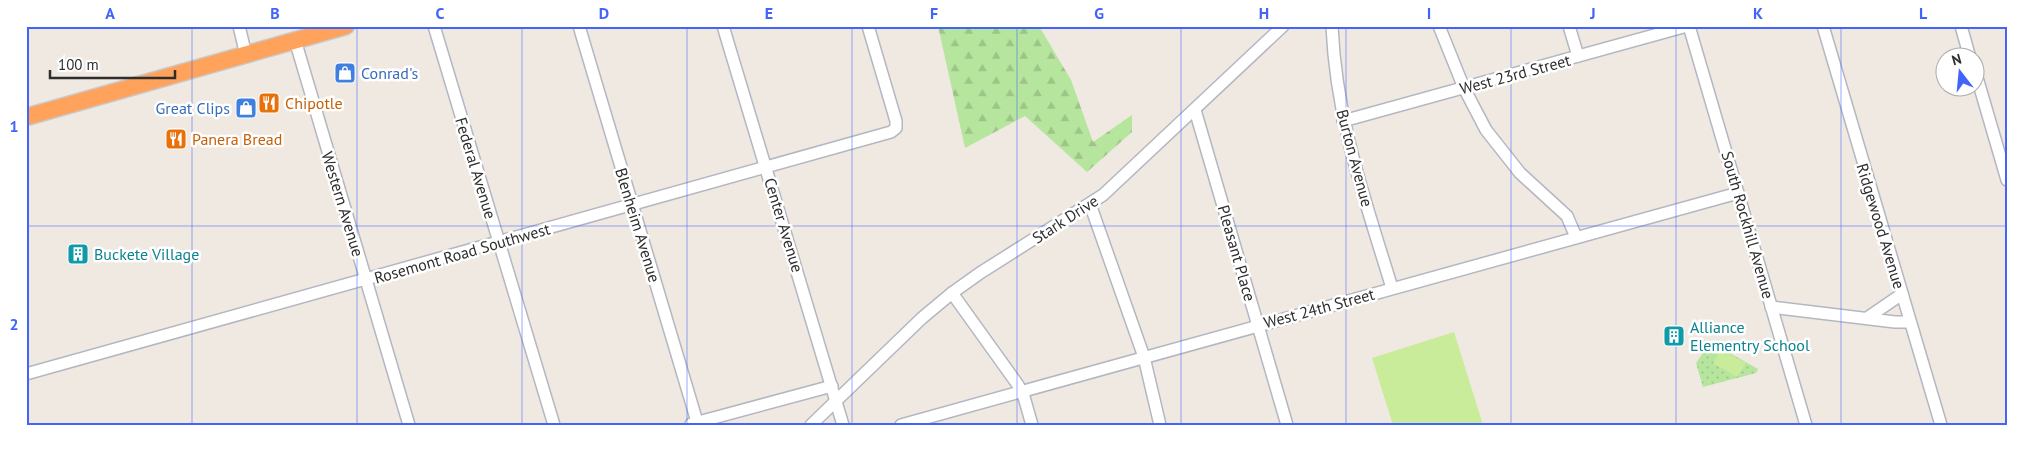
<svg xmlns="http://www.w3.org/2000/svg" width="2033" height="451" viewBox="0 0 2033 451" font-family="'PT Sans',sans-serif">
<defs>
<pattern id="forest-firs" width="22" height="20" patternUnits="userSpaceOnUse" patternTransform="scale(1.25)"><rect width="22" height="20" fill="#b6e59e"/><path d="M5 1l3.5 6h-7zM16 11l3.5 6h-7z" fill="#9dc588"/></pattern>
<pattern id="park-dots" width="8" height="8" patternUnits="userSpaceOnUse" patternTransform="scale(1.25)"><rect width="8" height="8" fill="#b6e59e"/><path d="M2 2h.1M6 6h.1" fill="none" stroke="#9dc588" stroke-width="1.8" stroke-linecap="round"/></pattern>
</defs>
<rect width="100%" height="100%" fill="#efe9e1"/>
<polygon fill="url(#forest-firs)" points="938,26 1039,26 1071,80 1093,142 1132,115 1132,132 1087,172 1025,116 965,148"/>
<polygon fill="url(#park-dots)" points="1710,342 1758,369 1756,373 1703,387 1696,363"/>
<g fill="#c9ec9a">
<polygon points="1454,332 1483,425 1393,425 1372,358"/>
<polygon points="1721,350 1746,363 1737,377 1713,363"/>
</g>
<g fill="none" stroke-linecap="round" stroke-linejoin="round">
<g stroke="#b4b7c1" stroke-width="14">
<g id="minor">
<polyline points="239,26 246,55"/>
<polyline points="434,26 554,425"/>
<polyline points="579,26 698,425"/>
<polyline points="723,26 843,425"/>
<path d="M1332 26C1336 120 1365 199 1392 288"/>
<polyline points="1439,26 1464,88 1486,130 1520,173 1567,216 1576,237"/>
<polyline points="1569,26 1578,56"/>
<polyline points="1689,26 1806,425"/>
<polyline points="1823,26 1941,425"/>
<polyline points="1961,26 1970,58"/>
<polyline points="295,40 409,425"/>
<polyline points="1976,74 2007,180"/>
<polyline points="1195,110 1287,425"/>
<polyline points="1343,121 1687,26"/>
<polyline points="1090,204 1144,357 1160,425"/>
<polyline points="952,293 1018,385 1024,397 1032,425"/>
<polyline points="1771,307 1895,322 1910,322"/>
<polyline points="1867,318 1902,294"/>
<polyline points="26,374 891,132 896,128 896,121 868,26"/>
<polyline points="691,424 832,386"/>
<polyline points="811,425 922,318 952,293 980,273 1103,195 1283,26"/>
<polyline points="901,425 1738,193"/>
</g>
</g>
<g stroke="#c9c9c9" stroke-width="19">
<polyline id="highway" points="26,117 346,26"/>
</g>
<use href="#minor" stroke="#fff" stroke-width="11"/>
<use href="#highway" stroke="#ffa35c" stroke-width="16"/>
</g>
<path fill="none" stroke="#4264fb" stroke-width="1" stroke-opacity="0.55" d="M192 26V425M357 26V425M522 26V425M687 26V425M852 26V425M1017 26V425M1181 26V425M1346 26V425M1511 26V425M1676 26V425M1841 26V425M26 226H2007"/>
<defs>
<g id="shop-square" transform="scale(1.125)"><rect x="-9" y="-9" width="18" height="18" rx="4" fill="#3f7fe0" stroke="#fff"/><path d="M-5-2.5h2.3a2.7 3.5 0 0 1 5.4 0H5L5.5 6h-11ZM-1.5-2.5h3a1.5 2.3 0 0 0-3 0Z" fill="#fff"/></g>
<g id="restaurant-square" transform="scale(1.125)"><rect x="-9" y="-9" width="18" height="18" rx="4" fill="#e8710a" stroke="#fff"/><path d="M-5-6h1v4h1v-4h1v4h1v-4h1v5L-1.5 .5V6h-2V.5L-5-1ZM5-6V6H3V1.5H1.5Q1.5-4 5-6Z" fill="#fff"/></g>
<g id="building-square" transform="scale(1.125)"><rect x="-9" y="-9" width="18" height="18" rx="4" fill="#0f9aa8" stroke="#fff"/><path d="M-4-6H4V6H1V3H-1V6H-4ZM-2.5-4.3h1.7v1.8h-1.7ZM.8-4.3h1.7v1.8H.8ZM-2.5-1h1.7V.8h-1.7ZM.8-1h1.7V.8H.8Z" fill="#fff"/></g>
</defs>
<g fill-rule="evenodd">
<use href="#shop-square" x="345" y="73"/>
<use href="#restaurant-square" x="269" y="103"/>
<use href="#shop-square" x="246" y="108"/>
<use href="#restaurant-square" x="176" y="139"/>
<use href="#building-square" x="78" y="254"/>
<use href="#building-square" x="1674" y="336"/>
</g>
<g text-anchor="middle" stroke-width="5" stroke-linejoin="round" paint-order="stroke">
<g font-size="16" fill="#366cbe" stroke="#fff" text-anchor="start">
<text x="361" y="79">Conrad's</text>
<text x="230" y="114" text-anchor="end">Great Clips</text>
</g>
<g font-size="16" fill="#2e2e2e" stroke="#fff">
<text transform="translate(1515 74) rotate(-15)" y="6">West 23rd Street</text>
<text transform="translate(1355 158) rotate(75)" y="6">Burton Avenue</text>
<text transform="translate(476 168) rotate(73)" y="6">Federal Avenue</text>
<text transform="translate(343 204) rotate(73)" y="6">Western Avenue</text>
<text transform="translate(1065 219) rotate(-33)" y="6">Stark Drive</text>
<text transform="translate(638 225) rotate(73)" y="6">Blenheim Avenue</text>
<text transform="translate(784 225) rotate(73)" y="6">Center Avenue</text>
<text transform="translate(1748 225) rotate(74)" y="6">South Rockhill Avenue</text>
<text transform="translate(1881 226) rotate(73)" y="6">Ridgewood Avenue</text>
<text transform="translate(462 253) rotate(-16)" y="6">Rosemont Road Southwest</text>
<text transform="translate(1237 253) rotate(74)" y="6">Pleasant Place</text>
<text transform="translate(1319 308) rotate(-15)" y="6">West 24th Street</text>
</g>
<g font-size="16" fill="#c56008" stroke="#fff" text-anchor="start">
<text x="285" y="109">Chipotle</text>
<text x="192" y="145">Panera Bread</text>
</g>
<g font-size="16" fill="#0d838f" stroke="#fff" text-anchor="start">
<text x="94" y="260">Buckete Village</text>
<text x="1690" y="333">Alliance<tspan x="1690" dy="18">Elementry School</tspan></text>
</g>
</g>
<rect width="2033" height="451" fill="none" stroke="#ffffff" stroke-width="55"/>
<g transform="translate(1960 72) rotate(344)"><circle r="24" fill="#ffffff" stroke="#ababab"/>
<path d="M0-4L9 19L0 12L-9 19Z" fill="#4264fb"/>
<text y="-8" font-size="14" font-weight="bold" text-anchor="middle" fill="#2e2e2e">N</text>
</g>
<path d="M50 70v8h125v-8" fill="none" stroke="#2e2e2e" stroke-width="2.5"/>
<text x="58" y="70" font-size="15" fill="#2e2e2e" stroke="#ffffff" stroke-width="4" paint-order="stroke">100 m</text>
<rect x="28" y="28" width="1978" height="396" fill="none" stroke="#4264fb" stroke-width="2"/>
<g font-size="16" text-anchor="middle" font-weight="bold" fill="#4264fb">
<text x="110" y="19">A</text>
<text x="275" y="19">B</text>
<text x="440" y="19">C</text>
<text x="604" y="19">D</text>
<text x="769" y="19">E</text>
<text x="934" y="19">F</text>
<text x="1099" y="19">G</text>
<text x="1264" y="19">H</text>
<text x="1429" y="19">I</text>
<text x="1593" y="19">J</text>
<text x="1758" y="19">K</text>
<text x="1923" y="19">L</text>
<text x="14" y="132">1</text>
<text x="14" y="330">2</text>
</g>
</svg>
